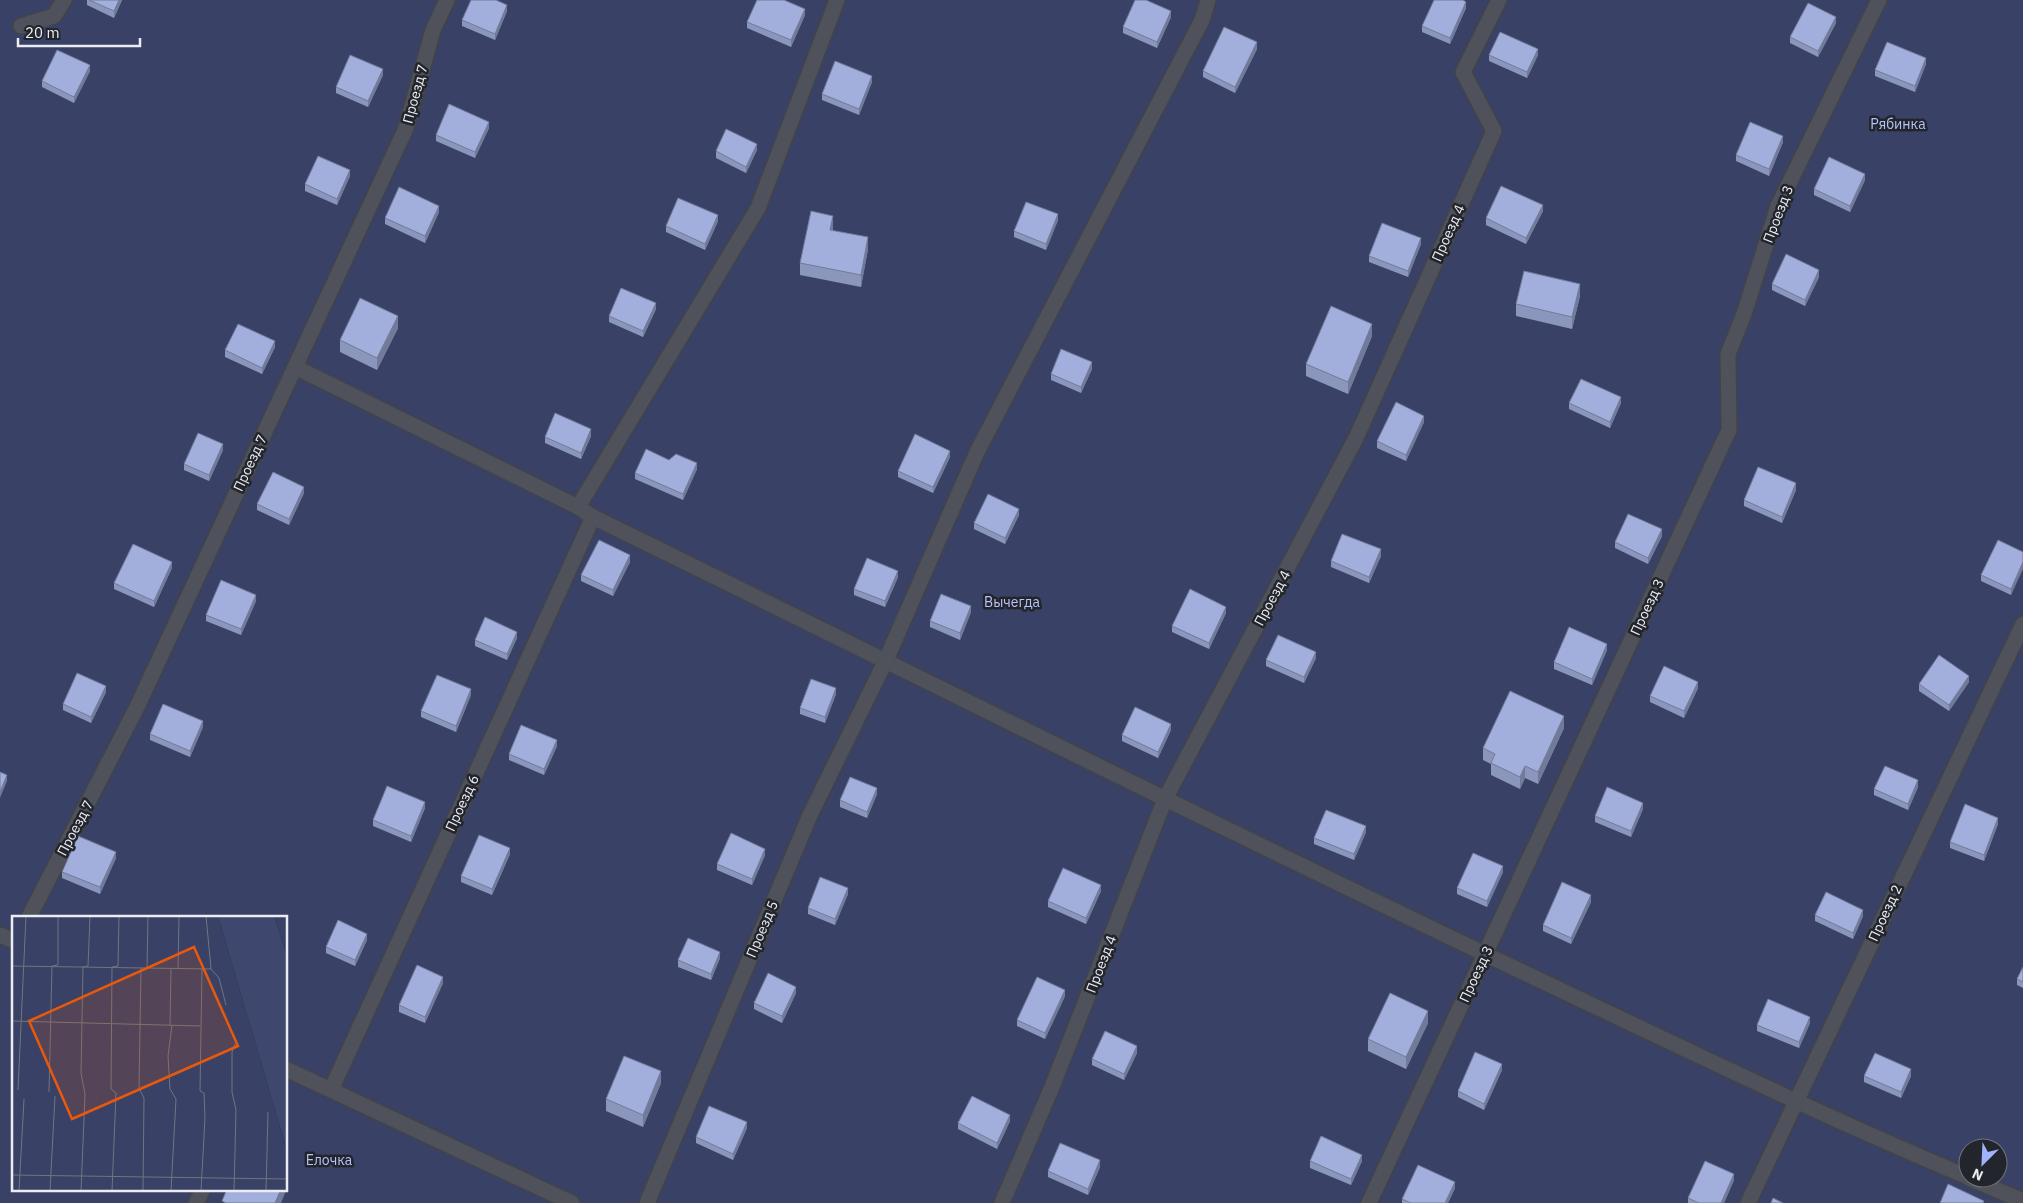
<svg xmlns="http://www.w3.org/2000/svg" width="2023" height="1203" viewBox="0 0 2023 1203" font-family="'IBM Plex Sans',sans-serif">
<rect width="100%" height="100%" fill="#23252d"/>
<path fill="#394166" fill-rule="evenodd" d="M0 0H2023V1203H0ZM14 917H286V1189H14ZM1968 1148H1998V1178H1968Z"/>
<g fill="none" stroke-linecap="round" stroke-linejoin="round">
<g stroke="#42444a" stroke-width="18">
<g id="minor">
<polyline points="21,26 54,16 64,0"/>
<path d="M295 367 578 507 593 517C912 673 1229 833 1550 985 1689 1051 1827 1118 1968 1177"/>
<polyline points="578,507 758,208 837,0"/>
<polyline points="29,917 137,707 406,128 433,30 447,0"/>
<polyline points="0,935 14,941"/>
<polyline points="286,1069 572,1203"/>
<polyline points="331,1090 593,517"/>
<polyline points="1969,1178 2023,1201"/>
<polyline points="196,1203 203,1189"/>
<polyline points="647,1203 810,815 886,660 977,452 1202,20 1208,0"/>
<polyline points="1002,1203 1052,1087 1165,799 1356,438 1494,131 1463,72 1499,0"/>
<polyline points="1369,1203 1729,430 1728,354 1744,314 1778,206 1879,0"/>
<polyline points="1748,1203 2023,624"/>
</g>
</g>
<use href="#minor" stroke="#4f515b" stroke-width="15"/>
</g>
<g fill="#8b96bc">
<polygon points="87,0 122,0 114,18 87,5"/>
<polygon points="1466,8 1450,44 1422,32 1422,26"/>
<polygon points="507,11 495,40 462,26 462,20"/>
<polygon points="805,15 791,47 747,28 747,22"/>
<polygon points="1171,17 1157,48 1123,33 1123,27"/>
<polygon points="1836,23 1818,57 1790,43 1790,37"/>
<polygon points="1257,49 1235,93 1203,77 1203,71"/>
<polygon points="1489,55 1538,55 1527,78 1489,61"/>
<polygon points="1926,64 1915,92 1875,76 1875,70"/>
<polygon points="90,71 74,103 42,87 42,81"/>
<polygon points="383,75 368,107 336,93 336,87"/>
<polygon points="872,82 859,115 822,100 822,94"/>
<polygon points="489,128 475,158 436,141 436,135"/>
<polygon points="1783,142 1769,176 1736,161 1736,155"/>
<polygon points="757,150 746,173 716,158 716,151"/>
<polygon points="350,176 337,205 305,191 305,184"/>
<polygon points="1865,180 1850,212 1814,195 1814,189"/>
<polygon points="1543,211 1526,244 1486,225 1486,218"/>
<polygon points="439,212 425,243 385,224 385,218"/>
<polygon points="1058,220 1046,250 1014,237 1014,231"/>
<polygon points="718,221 705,250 666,232 666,226"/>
<polygon points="833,228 833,230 868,249 861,287 800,275 800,263"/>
<polygon points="1421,244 1408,277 1369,262 1369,256"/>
<polygon points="1819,277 1805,306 1772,290 1772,284"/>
<polygon points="1580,296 1572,329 1516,316 1516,304"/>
<polygon points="656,309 643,337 609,322 609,316"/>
<polygon points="398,328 377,370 340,352 340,340"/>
<polygon points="1372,336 1348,394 1306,376 1306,364"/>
<polygon points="275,347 262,374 225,357 225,350"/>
<polygon points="1092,369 1081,393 1051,380 1051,374"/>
<polygon points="1569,403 1621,403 1610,428 1569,409"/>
<polygon points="1424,422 1406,461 1377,448 1377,441"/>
<polygon points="591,436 581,459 545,443 545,437"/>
<polygon points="223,450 209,481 184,470 184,464"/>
<polygon points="950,457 933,493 898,477 898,471"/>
<polygon points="669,460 697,469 683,500 635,479 635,473"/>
<polygon points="1796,490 1782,523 1744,506 1744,500"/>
<polygon points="304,493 289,525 257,510 257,504"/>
<polygon points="1019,515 1005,544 974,529 974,523"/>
<polygon points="1662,536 1648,564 1615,548 1615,542"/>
<polygon points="2023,552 2011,595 1981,581 1981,575"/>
<polygon points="1381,556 1369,583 1331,567 1331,561"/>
<polygon points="630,562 613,596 581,581 581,575"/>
<polygon points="172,568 154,607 114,589 114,583"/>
<polygon points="898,577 885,607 854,595 854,589"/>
<polygon points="256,601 241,635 206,621 206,615"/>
<polygon points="971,612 960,640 930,627 930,621"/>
<polygon points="1226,613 1209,649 1172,632 1172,626"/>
<polygon points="517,638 507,660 475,646 475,640"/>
<polygon points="1607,650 1592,685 1554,669 1554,662"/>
<polygon points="1316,658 1304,683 1266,666 1266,660"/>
<polygon points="1969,682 1949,711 1919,691 1919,684"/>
<polygon points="1698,688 1684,718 1650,702 1650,696"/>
<polygon points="106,692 91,723 63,710 63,704"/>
<polygon points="836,694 825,723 800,714 800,708"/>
<polygon points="471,695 456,732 421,717 421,711"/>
<polygon points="203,727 190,757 150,740 150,734"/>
<polygon points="1564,728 1538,784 1525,778 1520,789 1491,775 1491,764 1483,760 1483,748"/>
<polygon points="1171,730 1158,758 1122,741 1122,735"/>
<polygon points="557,746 544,775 509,760 509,754"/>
<polygon points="1918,787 1908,810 1874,795 1874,789"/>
<polygon points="877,794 867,818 840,807 840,800"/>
<polygon points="425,808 411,842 373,826 373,820"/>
<polygon points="1643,809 1631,837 1595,822 1595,816"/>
<polygon points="1998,824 1984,861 1950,848 1950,842"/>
<polygon points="1366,832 1354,860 1314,844 1314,838"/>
<polygon points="510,854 492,895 461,882 461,876"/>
<polygon points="765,855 752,885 717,870 717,864"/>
<polygon points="116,858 100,894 62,878 62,872"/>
<polygon points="1503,872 1487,907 1457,894 1457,888"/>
<polygon points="1101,891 1086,924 1048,907 1048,901"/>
<polygon points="848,894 835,925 808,914 808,908"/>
<polygon points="1591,902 1571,944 1543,931 1543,925"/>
<polygon points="1815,915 1863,916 1853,939 1815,921"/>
<polygon points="367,940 355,966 326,953 326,947"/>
<polygon points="720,958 711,980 678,967 678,960"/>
<polygon points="2023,967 2023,988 2017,985 2017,979"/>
<polygon points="443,983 425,1023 399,1012 399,1005"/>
<polygon points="796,993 782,1023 754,1009 754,1003"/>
<polygon points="1065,996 1045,1039 1017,1026 1017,1020"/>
<polygon points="1428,1023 1406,1069 1368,1051 1368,1039"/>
<polygon points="1810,1023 1799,1048 1757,1031 1757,1025"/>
<polygon points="1137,1053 1124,1080 1092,1065 1092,1059"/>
<polygon points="1502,1070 1484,1110 1458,1097 1458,1091"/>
<polygon points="1864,1076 1911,1076 1901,1098 1864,1082"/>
<polygon points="661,1083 643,1127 606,1111 606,1099"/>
<polygon points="1010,1121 997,1149 958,1129 958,1123"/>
<polygon points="747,1128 733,1160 696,1143 696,1137"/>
<polygon points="1310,1161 1362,1161 1351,1185 1310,1168"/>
<polygon points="1100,1167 1088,1195 1048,1177 1048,1171"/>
<polygon points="1734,1180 1724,1203 1688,1203 1688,1198"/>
<polygon points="1455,1188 1448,1203 1402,1203 1402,1199"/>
</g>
<g fill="#717a99">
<polygon points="119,0 122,0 114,18 114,11"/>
<polygon points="1466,2 1466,8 1450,44 1450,38"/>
<polygon points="507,5 507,11 495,40 495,34"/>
<polygon points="805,9 805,15 791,47 791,40"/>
<polygon points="1171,11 1171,17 1157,48 1157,42"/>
<polygon points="1836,17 1836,23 1818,57 1818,51"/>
<polygon points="1257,42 1257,49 1235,93 1235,87"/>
<polygon points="1538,49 1538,55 1527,78 1527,72"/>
<polygon points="1926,58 1926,64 1915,92 1915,86"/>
<polygon points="90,65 90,71 74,103 74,97"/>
<polygon points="383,69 383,75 368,107 368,101"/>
<polygon points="872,76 872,82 859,115 859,109"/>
<polygon points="489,122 489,128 475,158 475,152"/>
<polygon points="1783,136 1783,142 1769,176 1769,169"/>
<polygon points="757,144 757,150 746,173 746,167"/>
<polygon points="350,170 350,176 337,205 337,199"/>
<polygon points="1865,174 1865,180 1850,212 1850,206"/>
<polygon points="1543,205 1543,211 1526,244 1526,238"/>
<polygon points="439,206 439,212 425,243 425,236"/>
<polygon points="1058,214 1058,220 1046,250 1046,244"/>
<polygon points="718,215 718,221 705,250 705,244"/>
<polygon points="833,216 833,228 830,242 830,230"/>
<polygon points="868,237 868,249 861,287 861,275"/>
<polygon points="1421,238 1421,244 1408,277 1408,271"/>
<polygon points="1819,270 1819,277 1805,306 1805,300"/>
<polygon points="1580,284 1580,296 1572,329 1572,317"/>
<polygon points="656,303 656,309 643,337 643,331"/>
<polygon points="398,316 398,328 377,370 377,358"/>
<polygon points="1372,324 1372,336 1348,394 1348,382"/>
<polygon points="275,341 275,347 262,374 262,368"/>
<polygon points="1092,362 1092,369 1081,393 1081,387"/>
<polygon points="1621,397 1621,403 1610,428 1610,422"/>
<polygon points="1424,416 1424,422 1406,461 1406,455"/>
<polygon points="591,429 591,436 581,459 581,453"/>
<polygon points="223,444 223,450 209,481 209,475"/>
<polygon points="950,451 950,457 933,493 933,487"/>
<polygon points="697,463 697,469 683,500 683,494"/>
<polygon points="1796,483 1796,490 1782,523 1782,517"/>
<polygon points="304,487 304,493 289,525 289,519"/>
<polygon points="1019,509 1019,515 1005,544 1005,538"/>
<polygon points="1662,529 1662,536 1648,564 1648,558"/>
<polygon points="1381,549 1381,556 1369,583 1369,577"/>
<polygon points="630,555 630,562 613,596 613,590"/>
<polygon points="172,562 172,568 154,607 154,601"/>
<polygon points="2023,562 2023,569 2011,595 2011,589"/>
<polygon points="898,571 898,577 885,607 885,601"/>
<polygon points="256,595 256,601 241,635 241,629"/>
<polygon points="971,606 971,612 960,640 960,633"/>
<polygon points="1226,607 1226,613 1209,649 1209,643"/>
<polygon points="517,632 517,638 507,660 507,654"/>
<polygon points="1607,644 1607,650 1592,685 1592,679"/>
<polygon points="1316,652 1316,658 1304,683 1304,677"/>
<polygon points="1969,676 1969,682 1949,711 1949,705"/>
<polygon points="1698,682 1698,688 1684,718 1684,711"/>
<polygon points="106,686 106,692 91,723 91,717"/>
<polygon points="836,688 836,694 825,723 825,717"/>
<polygon points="471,689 471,695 456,732 456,726"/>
<polygon points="1564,716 1564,728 1538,784 1538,772"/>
<polygon points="203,721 203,727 190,757 190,751"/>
<polygon points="1171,724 1171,730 1158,758 1158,752"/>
<polygon points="557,740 557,746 544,775 544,769"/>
<polygon points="1525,766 1525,778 1520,789 1520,777"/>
<polygon points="7,775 7,781 0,798 0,792"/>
<polygon points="1918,780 1918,787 1908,810 1908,804"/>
<polygon points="877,788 877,794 867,818 867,812"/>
<polygon points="425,802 425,808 411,842 411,836"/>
<polygon points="1643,803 1643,809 1631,837 1631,831"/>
<polygon points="1998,818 1998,824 1984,861 1984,855"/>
<polygon points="1366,826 1366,832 1354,860 1354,854"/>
<polygon points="510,848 510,854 492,895 492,889"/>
<polygon points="765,849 765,855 752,885 752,879"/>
<polygon points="116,852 116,858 100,894 100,887"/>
<polygon points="1503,866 1503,872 1487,907 1487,901"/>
<polygon points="1101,885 1101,891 1086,924 1086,918"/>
<polygon points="848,888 848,894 835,925 835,919"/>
<polygon points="1591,895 1591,902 1571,944 1571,938"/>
<polygon points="1863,910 1863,916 1853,939 1853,933"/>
<polygon points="367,934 367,940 355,966 355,960"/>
<polygon points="720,952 720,958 711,980 711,974"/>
<polygon points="443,977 443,983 425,1023 425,1017"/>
<polygon points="796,987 796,993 782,1023 782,1016"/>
<polygon points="1065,990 1065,996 1045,1039 1045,1033"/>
<polygon points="1428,1011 1428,1023 1406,1069 1406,1057"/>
<polygon points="1810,1017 1810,1023 1799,1048 1799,1042"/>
<polygon points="1137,1046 1137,1053 1124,1080 1124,1074"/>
<polygon points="1502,1064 1502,1070 1484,1110 1484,1104"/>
<polygon points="1911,1069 1911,1076 1901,1098 1901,1092"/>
<polygon points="661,1071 661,1083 643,1127 643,1115"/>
<polygon points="1010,1115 1010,1121 997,1149 997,1143"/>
<polygon points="747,1122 747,1128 733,1160 733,1154"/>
<polygon points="1362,1155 1362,1161 1351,1185 1351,1179"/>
<polygon points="1100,1160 1100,1167 1088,1195 1088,1189"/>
<polygon points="1734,1174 1734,1180 1724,1203 1721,1203"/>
<polygon points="1455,1182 1455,1188 1448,1203 1445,1203"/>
<polygon points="281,1189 286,1189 286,1191 281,1203 275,1203"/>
</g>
<g fill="#a2aedb" stroke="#717a99">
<polygon points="89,0 119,0 114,11"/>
<polygon points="471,0 496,0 507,5 495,34 462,20"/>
<polygon points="757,0 784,0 805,9 791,40 747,22"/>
<polygon points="1135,0 1146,0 1171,11 1157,42 1123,27"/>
<polygon points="1434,0 1463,0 1466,2 1450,38 1422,26"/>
<polygon points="1808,3 1836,17 1818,51 1790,37"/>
<polygon points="1224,27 1257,42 1235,87 1203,71"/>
<polygon points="1500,32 1538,49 1527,72 1489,55"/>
<polygon points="1887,42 1926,58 1915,86 1875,70"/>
<polygon points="57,50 90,65 74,97 42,81"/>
<polygon points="350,55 383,69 368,101 336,87"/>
<polygon points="835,61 872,76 859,109 822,94"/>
<polygon points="449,104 489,122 475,152 436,135"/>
<polygon points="1750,122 1783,136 1769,169 1736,155"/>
<polygon points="726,129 757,144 746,167 716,151"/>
<polygon points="318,156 350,170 337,199 305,184"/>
<polygon points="1829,157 1865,174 1850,206 1814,189"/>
<polygon points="1501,186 1543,205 1526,238 1486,218"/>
<polygon points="399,187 439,206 425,236 385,218"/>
<polygon points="678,198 718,215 705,244 666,226"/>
<polygon points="1026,202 1058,214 1046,244 1014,231"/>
<polygon points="811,211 833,216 830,230 868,237 861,275 800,263"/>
<polygon points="1382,223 1421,238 1408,271 1369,256"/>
<polygon points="1786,254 1819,270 1805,300 1772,284"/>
<polygon points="1524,271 1580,284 1572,317 1516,304"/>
<polygon points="621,288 656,303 643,331 609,316"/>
<polygon points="360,298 398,316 377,358 340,340"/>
<polygon points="1331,306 1372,324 1348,382 1306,364"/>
<polygon points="238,324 275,341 262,368 225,350"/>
<polygon points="1061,349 1092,362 1081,387 1051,374"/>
<polygon points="1581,379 1621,397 1610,422 1569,403"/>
<polygon points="1396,402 1424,416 1406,455 1377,441"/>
<polygon points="555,413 591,429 581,453 545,437"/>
<polygon points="198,433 223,444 209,475 184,464"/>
<polygon points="915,434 950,451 933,487 898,471"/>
<polygon points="646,449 669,460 676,454 697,463 683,494 635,473"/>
<polygon points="1758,467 1796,483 1782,517 1744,500"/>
<polygon points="273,472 304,487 289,519 257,504"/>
<polygon points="988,494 1019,509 1005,538 974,523"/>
<polygon points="1628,514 1662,529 1648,558 1615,542"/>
<polygon points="1342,534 1381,549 1369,577 1331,561"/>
<polygon points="599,540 630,555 613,590 581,575"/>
<polygon points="1998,540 2023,552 2023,562 2011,589 1981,575"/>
<polygon points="133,544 172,562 154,601 114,583"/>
<polygon points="867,558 898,571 885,601 854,589"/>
<polygon points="221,580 256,595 241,629 206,615"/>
<polygon points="1190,589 1226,607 1209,643 1172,626"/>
<polygon points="941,594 971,606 960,633 930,621"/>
<polygon points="485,617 517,632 507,654 475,640"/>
<polygon points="1569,627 1607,644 1592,679 1554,662"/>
<polygon points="1278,635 1316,652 1304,677 1266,660"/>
<polygon points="1939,655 1969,676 1949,705 1919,684"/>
<polygon points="1664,666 1698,682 1684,711 1650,696"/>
<polygon points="77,673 106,686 91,717 63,704"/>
<polygon points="437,675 471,689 456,726 421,711"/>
<polygon points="811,679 836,688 825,717 800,708"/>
<polygon points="1510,691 1564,716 1538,772 1525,766 1520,777 1491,763 1495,754 1483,748"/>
<polygon points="163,704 203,721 190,751 150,734"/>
<polygon points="1135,707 1171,724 1158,752 1122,735"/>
<polygon points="521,725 557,740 544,769 509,754"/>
<polygon points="1885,766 1918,780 1908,804 1874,789"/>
<polygon points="0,772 7,775 0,792"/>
<polygon points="850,777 877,788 867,812 840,800"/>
<polygon points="387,786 425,802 411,836 373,820"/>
<polygon points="1607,787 1643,803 1631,831 1595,816"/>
<polygon points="1965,804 1998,818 1984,855 1950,842"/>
<polygon points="1326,810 1366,826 1354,854 1314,838"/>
<polygon points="731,833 765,849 752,879 717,864"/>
<polygon points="479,835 510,848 492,889 461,876"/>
<polygon points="78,836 116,852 100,887 62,872"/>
<polygon points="1473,853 1503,866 1487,901 1457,888"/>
<polygon points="1063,868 1101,885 1086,918 1048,901"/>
<polygon points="820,877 848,888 835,919 808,908"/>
<polygon points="1562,882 1591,895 1571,938 1543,925"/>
<polygon points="1826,892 1863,910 1853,933 1815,915"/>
<polygon points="338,920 367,934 355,960 326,947"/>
<polygon points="688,938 720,952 711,974 678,960"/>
<polygon points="417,965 443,977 425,1017 399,1005"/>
<polygon points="2023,967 2023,982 2017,979"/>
<polygon points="768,973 796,987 782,1016 754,1003"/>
<polygon points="1037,977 1065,990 1045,1033 1017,1020"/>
<polygon points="1390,993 1428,1011 1406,1057 1368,1039"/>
<polygon points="1768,999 1810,1017 1799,1042 1757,1025"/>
<polygon points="1105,1031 1137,1046 1124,1074 1092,1059"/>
<polygon points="1475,1052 1502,1064 1484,1104 1458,1091"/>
<polygon points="1875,1053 1911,1069 1901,1092 1864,1076"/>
<polygon points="624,1056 661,1071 643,1115 606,1099"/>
<polygon points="972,1096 1010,1115 997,1143 958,1123"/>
<polygon points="709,1106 747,1122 733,1154 696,1137"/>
<polygon points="1321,1136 1362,1155 1351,1179 1310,1161"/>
<polygon points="1060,1143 1100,1160 1088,1189 1048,1171"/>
<polygon points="1705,1161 1734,1174 1721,1203 1699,1203 1688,1198"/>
<polygon points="1418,1165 1455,1182 1445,1203 1411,1203 1402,1199"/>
<polygon points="1948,1184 1984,1201 1983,1203 1940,1203"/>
<polygon points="227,1189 281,1189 275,1203 226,1203 222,1201"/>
<polygon points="1773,1198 1783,1203 1771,1203"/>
</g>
<g text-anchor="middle" stroke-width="5" stroke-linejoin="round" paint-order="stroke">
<g font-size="14" fill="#ecedf3" stroke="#23252d">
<text transform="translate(415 94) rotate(-75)" y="5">Проезд 7</text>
<text transform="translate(1778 214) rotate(-69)" y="5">Проезд 3</text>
<text transform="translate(1448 233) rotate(-66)" y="5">Проезд 4</text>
<text transform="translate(250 463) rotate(-65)" y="5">Проезд 7</text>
<text transform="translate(1272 598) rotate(-62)" y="5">Проезд 4</text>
<text transform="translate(1647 607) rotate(-65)" y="5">Проезд 3</text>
<text transform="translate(462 803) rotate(-65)" y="5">Проезд 6</text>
<text transform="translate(75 828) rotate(-62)" y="5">Проезд 7</text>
<text transform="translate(1885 913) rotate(-65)" y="5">Проезд 2</text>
<text transform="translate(762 929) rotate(-67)" y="5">Проезд 5</text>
<text transform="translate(1101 964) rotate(-69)" y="5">Проезд 4</text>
<text transform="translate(1476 974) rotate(-65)" y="5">Проезд 3</text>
</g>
<g font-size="14" fill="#b7c4fa" stroke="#23252d">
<text x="1898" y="129">Рябинка</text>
<text x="1012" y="607">Вычегда</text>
<text x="329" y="1165">Елочка</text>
</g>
</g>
<g transform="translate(12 916)">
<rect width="275" height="275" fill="#23252d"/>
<path d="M0 0H206L275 235V275H0ZM262 0H275V39Z" fill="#394166"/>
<path d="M206 0H262L275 39V235Z" fill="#3e476e"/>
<path fill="none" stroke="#73757c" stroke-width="1" d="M194 0 199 53M0 50 199 53 207 62 214 89M129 52 127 172 132 182 131 275M135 52 136 0M166 53 167 0M0 105 188 110M158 109 159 53M6 174 14 0M37 176 40 50 46 49V0M0 259 275 263M7 275 12 183M38 275 43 180M69 275 73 178 69 157 71 51 76 50 78 0M100 275 104 177 99 173 100 51 106 50 107 0M159 275 164 183 158 173 156 140 160 109M189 275 193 202 192 177 188 175 190 53M222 275 224 194 220 176V136L223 128M254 275 256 196"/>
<path fill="#e8590c" fill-opacity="0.15" stroke="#e8590c" stroke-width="2.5" d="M182 31 226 130 60 203 17 105Z"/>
<rect width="275" height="275" fill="none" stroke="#ecedf3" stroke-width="2.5"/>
</g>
<g transform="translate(1983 1163) rotate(204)"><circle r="24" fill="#23252d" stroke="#73757c"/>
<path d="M0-4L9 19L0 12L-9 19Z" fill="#a1b2fd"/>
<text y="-8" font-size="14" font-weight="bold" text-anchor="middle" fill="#ecedf3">N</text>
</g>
<path d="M18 38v8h122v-8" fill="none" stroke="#ecedf3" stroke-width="2.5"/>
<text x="25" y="38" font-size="15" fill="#ecedf3" stroke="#23252d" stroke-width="4" paint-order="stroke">20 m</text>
</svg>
